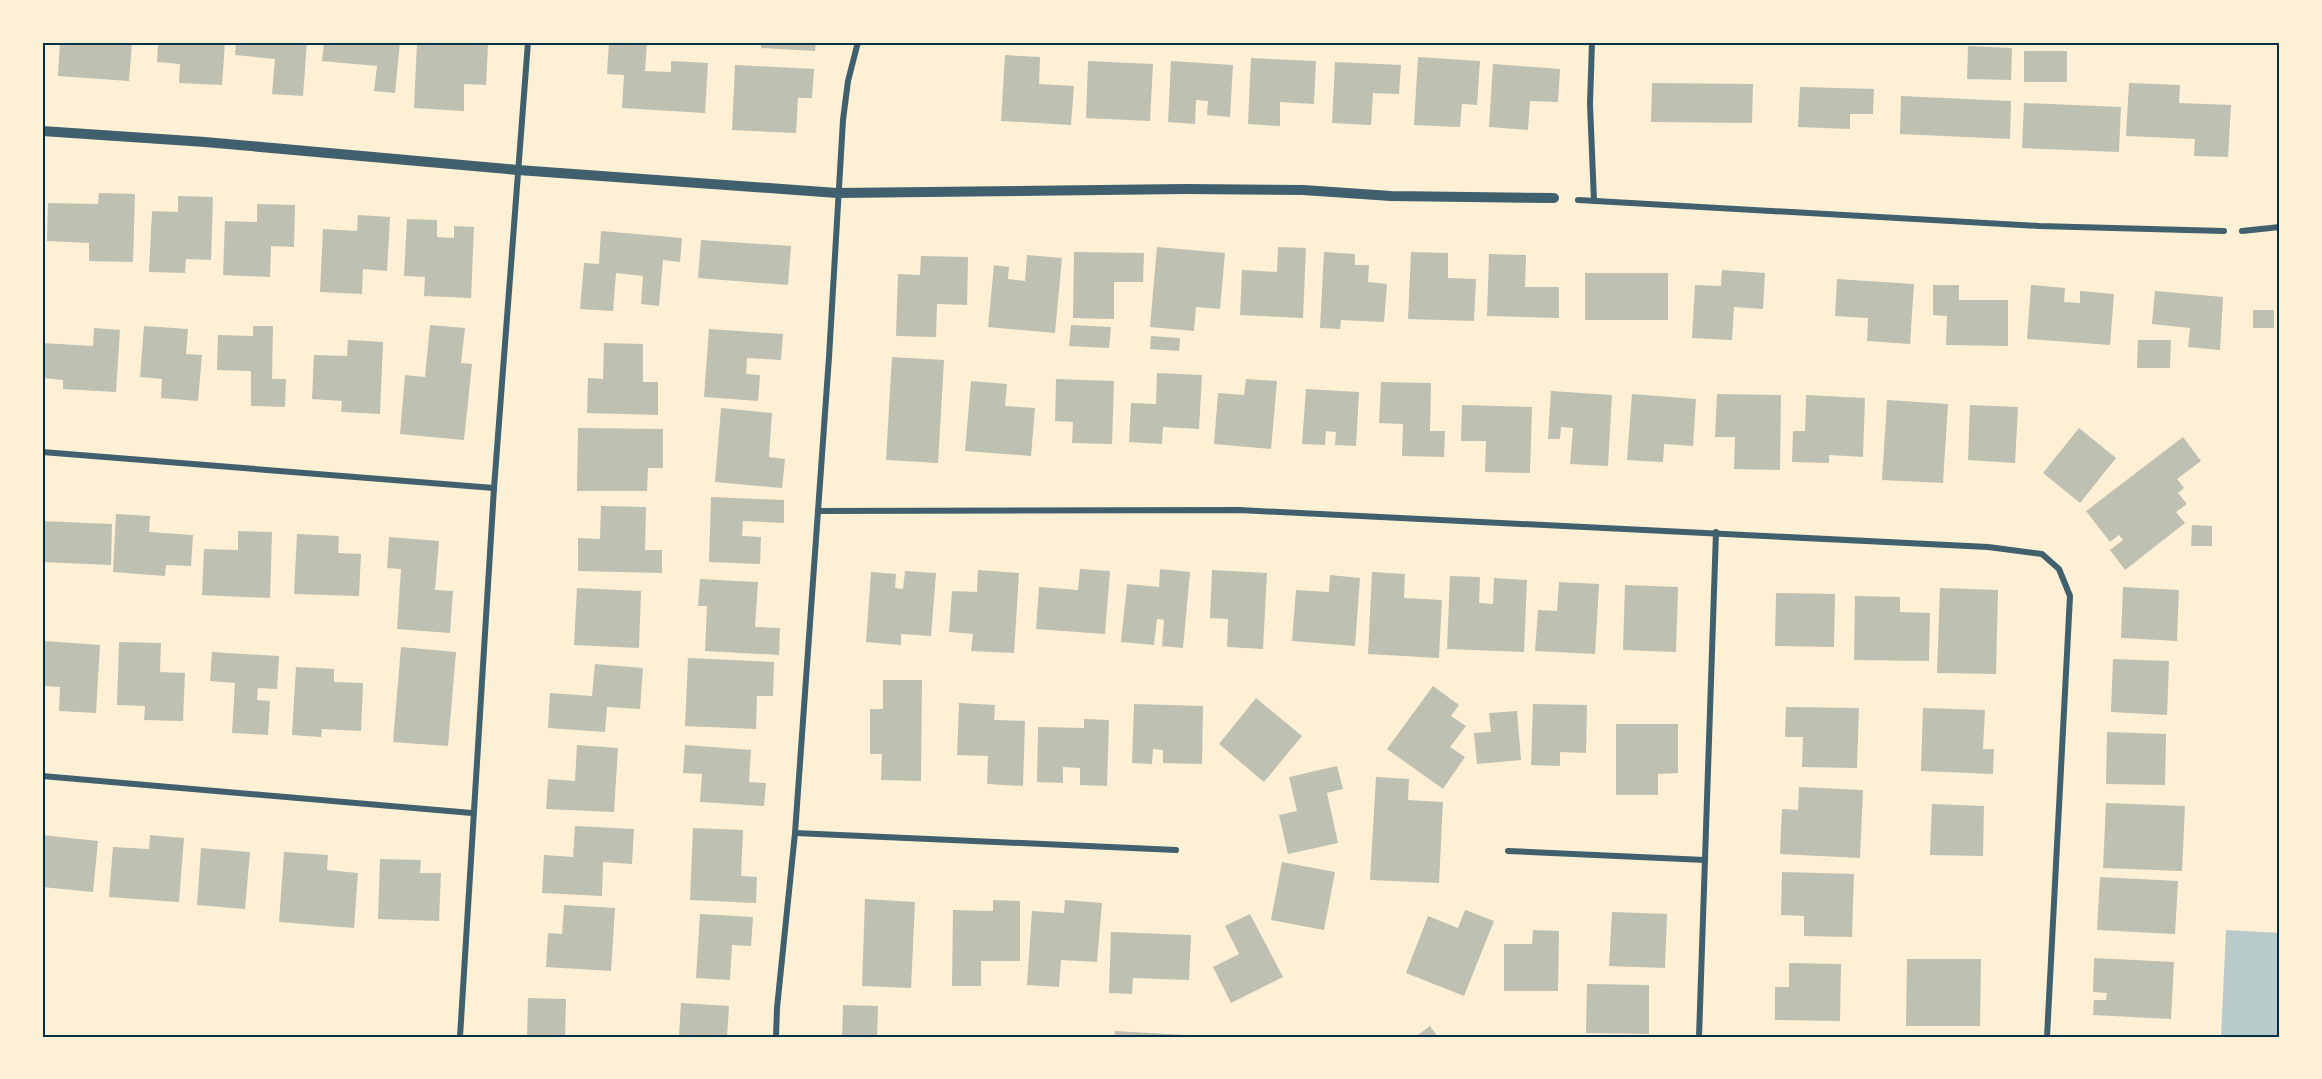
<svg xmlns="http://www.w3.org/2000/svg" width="2322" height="1079" viewBox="0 0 2322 1079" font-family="'Archivo Narrow',sans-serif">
<rect width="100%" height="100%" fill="#fdf0d5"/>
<polygon fill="#b9caca" points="2226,930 2280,933 2280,1037 2221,1037"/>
<g fill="#bec0b2">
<polygon points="60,42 132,42 129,81 58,76"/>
<polygon points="158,42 225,42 222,85 179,83 180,64 157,62"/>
<polygon points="236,42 307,42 303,96 272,94 275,59 235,55"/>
<polygon points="324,42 400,42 395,93 374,91 377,66 322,61"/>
<polygon points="417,42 488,44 486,85 464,84 464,111 414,108"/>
<polygon points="609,42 647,42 645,71 671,72 671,61 708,63 705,113 622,108 624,75 607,74"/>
<polygon points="761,42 816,42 815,51 761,48"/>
<polygon points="1968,46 2012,48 2011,80 1967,79"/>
<rect x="2024" y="51" width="43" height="31"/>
<polygon points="1005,55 1040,57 1039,84 1074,86 1071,125 1001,121"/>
<polygon points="1418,57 1480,61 1477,105 1462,104 1460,127 1414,125"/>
<polygon points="1251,58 1316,61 1314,104 1280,102 1280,126 1248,124"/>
<polygon points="1088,61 1153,64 1150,121 1086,118"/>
<polygon points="1171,61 1233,65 1230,117 1207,115 1208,101 1196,100 1195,124 1168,122"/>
<polygon points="1335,62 1401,65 1399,94 1373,93 1371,125 1332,123"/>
<polygon points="1493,64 1560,69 1558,102 1530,101 1528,130 1489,127"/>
<polygon points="735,65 814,69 812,98 798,98 796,133 732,130"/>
<polygon points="1652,83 1753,84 1752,123 1651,122"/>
<polygon points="2129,83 2180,85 2179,103 2231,105 2228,157 2194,156 2195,139 2126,136"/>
<polygon points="1800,87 1874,89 1873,114 1850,114 1850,129 1798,127"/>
<polygon points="1901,96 2011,101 2010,139 1900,134"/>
<polygon points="2024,103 2121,107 2119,152 2022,148"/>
<polygon points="99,193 135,194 133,262 89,261 89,243 47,241 48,203 98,204"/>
<polygon points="178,196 213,197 211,260 186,259 185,273 149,272 152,211 178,212"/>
<polygon points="257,204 295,205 294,247 271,246 270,277 223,275 225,221 257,222"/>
<polygon points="358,215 390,217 387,271 363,269 362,294 320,292 323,229 357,231"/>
<polygon points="407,219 437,220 437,237 454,238 454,226 474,227 471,298 424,296 425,277 404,276"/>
<polygon points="601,231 682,238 680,262 663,260 659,306 641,304 643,276 616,273 613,311 580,309 584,263 599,264"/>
<polygon points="701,240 791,246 788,285 698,278"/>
<polygon points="1157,247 1225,253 1220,309 1196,307 1194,331 1150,327"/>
<polygon points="1278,247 1306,248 1303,318 1240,315 1242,270 1277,272"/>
<polygon points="1074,252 1144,253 1143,282 1114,282 1114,319 1073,318"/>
<polygon points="1324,252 1355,254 1355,265 1369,265 1368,282 1387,284 1384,322 1341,320 1340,329 1320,328"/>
<polygon points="1411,252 1448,253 1448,278 1476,279 1474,321 1408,319"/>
<polygon points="1489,254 1526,255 1525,287 1559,287 1559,318 1487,316"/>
<polygon points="1027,255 1062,258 1055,333 988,327 994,265 1009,267 1008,279 1025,281"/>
<polygon points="921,256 968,257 967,305 937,304 936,337 896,336 898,274 920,275"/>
<polygon points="1722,270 1765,273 1763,309 1734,307 1732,340 1692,338 1695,285 1721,286"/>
<rect x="1585" y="273" width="83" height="47"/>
<polygon points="1837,279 1914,284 1910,344 1867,341 1868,318 1835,316"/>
<polygon points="1933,285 1959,285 1959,300 2008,300 2008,346 1946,345 1947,316 1933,315"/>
<polygon points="2031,285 2065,288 2064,302 2080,303 2080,291 2114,294 2110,345 2027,339"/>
<polygon points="2155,291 2223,297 2220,350 2188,347 2190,328 2152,324"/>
<rect x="2253" y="310" width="21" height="18"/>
<polygon points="430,325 465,328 461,363 472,364 464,440 400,434 405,375 425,377"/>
<polygon points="1071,325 1111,327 1109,348 1069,346"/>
<polygon points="144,326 188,329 186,354 202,355 198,401 161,398 162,379 140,377"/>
<polygon points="253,326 273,326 272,379 286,379 285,407 251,406 251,371 217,370 218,335 253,336"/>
<polygon points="94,328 120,330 116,392 63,389 63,380 42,378 42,343 93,346"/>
<polygon points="709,329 783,334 781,360 747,358 746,374 760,375 758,401 704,397"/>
<polygon points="1151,336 1180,338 1179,351 1150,349"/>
<polygon points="348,340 383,342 380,414 341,412 342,401 312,399 314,355 347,356"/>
<polygon points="2138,340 2171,340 2170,368 2137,368"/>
<polygon points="604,343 643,344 643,382 658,382 658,415 587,413 588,378 603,379"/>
<polygon points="892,357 944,360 938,463 886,460"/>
<polygon points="1157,373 1202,375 1199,429 1163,427 1162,444 1129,442 1131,403 1156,404"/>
<polygon points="1056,379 1114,381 1112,444 1072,443 1073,422 1055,421"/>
<polygon points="1246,379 1277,381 1271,449 1214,444 1218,393 1244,395"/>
<polygon points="971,381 1007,384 1005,406 1035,408 1031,456 965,451"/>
<polygon points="1381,382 1431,383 1430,431 1445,431 1444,457 1402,456 1403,424 1379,423"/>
<polygon points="1306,389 1359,392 1356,446 1335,445 1336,432 1326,431 1325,445 1302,444"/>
<polygon points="1551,391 1612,395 1608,466 1570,464 1573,428 1561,427 1560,439 1548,439"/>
<polygon points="1632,394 1696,399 1693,446 1664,444 1663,462 1627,460"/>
<polygon points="1717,394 1781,395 1780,470 1734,469 1735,437 1715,437"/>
<polygon points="1806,395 1865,398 1863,457 1829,455 1829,463 1792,462 1793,431 1805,431"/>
<polygon points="1887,400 1948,404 1943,483 1882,480"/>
<polygon points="1462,405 1532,407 1530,473 1485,472 1486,441 1461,441"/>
<polygon points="1970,405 2018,407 2015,463 1968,460"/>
<polygon points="721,408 772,413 769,457 785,459 782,488 715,482"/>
<polygon points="578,428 663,429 663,468 648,468 647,491 577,491"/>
<polygon points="2079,428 2116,458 2080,503 2043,473"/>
<polygon points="2183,437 2201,461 2177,479 2184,488 2178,493 2187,504 2176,512 2185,523 2125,570 2110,550 2123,540 2119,535 2110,542 2086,511"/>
<polygon points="711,497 784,500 784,523 743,521 742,536 761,537 760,564 709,562"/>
<polygon points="601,506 646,507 645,550 662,550 662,573 578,571 578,538 600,539"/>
<polygon points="116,514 150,516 149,532 193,535 191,566 166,565 165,576 113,572"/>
<polygon points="42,521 112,524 111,565 42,562"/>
<polygon points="2192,525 2212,526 2212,546 2191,546"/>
<polygon points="238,531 272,532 270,598 202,595 204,549 238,550"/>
<polygon points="297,534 339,536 338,553 361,554 359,596 294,594"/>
<polygon points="389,537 439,541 435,590 453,591 450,633 397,629 401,569 387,568"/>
<polygon points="1080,569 1110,571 1105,634 1036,629 1039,587 1078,590"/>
<polygon points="1160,569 1190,572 1183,648 1162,646 1164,620 1157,619 1154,645 1121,642 1127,584 1159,587"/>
<polygon points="978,570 1019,573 1014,653 971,651 973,634 949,632 952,591 977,592"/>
<polygon points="1212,570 1267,573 1263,649 1227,647 1228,619 1210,618"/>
<polygon points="905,571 936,573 931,636 901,634 901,645 866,642 871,572 896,574 895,588 903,589"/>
<polygon points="1372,572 1405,574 1404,598 1442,600 1439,658 1368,654"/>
<polygon points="1330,575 1360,578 1355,646 1292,641 1296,590 1329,592"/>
<polygon points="1450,576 1480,577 1479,603 1493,604 1494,578 1527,580 1524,652 1447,649"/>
<polygon points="700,579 758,582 755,627 780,628 779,655 705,651 707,606 698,606"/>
<polygon points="1559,582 1599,584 1595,654 1535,651 1538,610 1557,611"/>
<polygon points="1625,585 1678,587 1676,652 1623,650"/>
<polygon points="2123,587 2179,590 2177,641 2121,638"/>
<polygon points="577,588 641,591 639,648 574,645"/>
<polygon points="1940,588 1998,590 1996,674 1937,673"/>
<polygon points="1776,593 1835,594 1834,647 1775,646"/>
<polygon points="1855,596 1900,597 1900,612 1930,613 1929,661 1854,660"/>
<polygon points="45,641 100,645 96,713 59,711 60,687 42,686"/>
<polygon points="119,642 161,643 160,672 185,673 183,721 144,720 145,706 117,705"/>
<polygon points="401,647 456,652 448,746 393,742"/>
<polygon points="212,652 279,656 277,689 258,688 257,700 270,701 268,735 232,733 235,683 210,681"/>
<polygon points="688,658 774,662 773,696 757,696 756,729 685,726"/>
<polygon points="2113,659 2169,661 2167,715 2111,712"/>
<polygon points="595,664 643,668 640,709 607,707 605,732 548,728 550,693 592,696"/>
<polygon points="296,667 334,669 334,682 363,683 361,731 322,729 321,737 292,735"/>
<polygon points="883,680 922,680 921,781 881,780 882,754 870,754 870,709 883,709"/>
<polygon points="1433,686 1459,705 1451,716 1466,726 1450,747 1465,757 1443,789 1387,749"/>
<polygon points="1256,698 1302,736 1264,782 1219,744"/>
<polygon points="959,703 995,705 994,720 1025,721 1023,786 987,784 988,756 957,755"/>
<polygon points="1134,704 1203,706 1202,764 1163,763 1163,750 1153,749 1152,764 1132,763"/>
<polygon points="1533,704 1587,705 1586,753 1560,752 1560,766 1531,765"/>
<polygon points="1786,707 1859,708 1857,768 1802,767 1803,737 1785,737"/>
<polygon points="1923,708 1985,710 1983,749 1994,749 1993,774 1921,771"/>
<polygon points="1517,711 1521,760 1477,764 1474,733 1491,732 1489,713"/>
<polygon points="1084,719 1109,720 1107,786 1080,785 1080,768 1063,767 1063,783 1037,782 1038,727 1084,728"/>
<polygon points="1616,724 1678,724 1678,773 1658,774 1658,795 1616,795"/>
<polygon points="2107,732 2166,734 2165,785 2106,784"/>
<polygon points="577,745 618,748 614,812 546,809 548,779 575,781"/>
<polygon points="685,745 751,750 749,782 766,783 764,806 700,802 702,774 683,773"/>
<polygon points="1337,766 1343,789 1327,793 1338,843 1288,854 1279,815 1297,811 1289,777"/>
<polygon points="1376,777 1409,779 1408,800 1443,802 1439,883 1370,880"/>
<polygon points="1799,787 1863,790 1860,858 1780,854 1782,809 1798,810"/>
<polygon points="2106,803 2185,806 2182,871 2103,868"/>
<polygon points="1932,804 1984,806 1983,856 1930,855"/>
<polygon points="575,826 634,829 632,864 603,862 602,896 542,893 544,855 573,857"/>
<polygon points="693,828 743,830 741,876 757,877 756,903 690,900"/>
<polygon points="42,835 98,841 93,892 42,887"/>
<polygon points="150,835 184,838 179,902 109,897 113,847 149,849"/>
<polygon points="201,848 250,852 245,909 197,905"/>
<polygon points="284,852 328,855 327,870 358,873 354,928 279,922"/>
<polygon points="380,859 421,860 420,873 441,873 439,921 378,919"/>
<polygon points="1282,862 1335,872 1324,930 1271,920"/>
<polygon points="1782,872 1854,874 1852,937 1804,936 1804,916 1781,915"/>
<polygon points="2100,877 2178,881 2175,934 2097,930"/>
<polygon points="865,899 915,902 911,988 862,986"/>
<polygon points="993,900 1020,901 1020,961 981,961 981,986 952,986 953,910 993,911"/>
<polygon points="1065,900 1102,903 1097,962 1061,960 1059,987 1027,985 1032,911 1064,913"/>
<polygon points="564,905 615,908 611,971 546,967 548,933 562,934"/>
<polygon points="1465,910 1494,921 1464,996 1406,973 1428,916 1458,928"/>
<polygon points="1612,912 1667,914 1665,968 1609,966"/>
<polygon points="700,914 753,917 751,946 732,945 730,980 696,978"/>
<polygon points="1250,914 1283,977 1231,1003 1213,967 1239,954 1225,926"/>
<polygon points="1533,930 1559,931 1558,991 1504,991 1504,944 1532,944"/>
<polygon points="1111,932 1191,935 1189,980 1133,978 1132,994 1109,993"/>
<polygon points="2094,958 2174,962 2171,1019 2093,1015 2094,1000 2106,1000 2107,993 2093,992"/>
<polygon points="1907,959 1981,959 1980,1026 1906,1026"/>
<polygon points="1789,963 1841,964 1840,1021 1775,1020 1775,987 1789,987"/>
<polygon points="1587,984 1649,985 1649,1034 1586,1033"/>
<polygon points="528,998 566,999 565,1037 527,1037"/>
<polygon points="681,1003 729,1006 727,1037 679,1037"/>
<polygon points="843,1005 878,1006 877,1037 842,1037"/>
<polygon points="1430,1026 1438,1037 1415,1037"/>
<polygon points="1115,1031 1186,1035 1186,1037 1114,1037"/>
</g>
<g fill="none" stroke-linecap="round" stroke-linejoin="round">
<g stroke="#3f606c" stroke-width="6">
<polyline points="1592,42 1590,104 1594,201"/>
<polyline points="1578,200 2039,226 2224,231"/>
<polyline points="2242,231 2280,227"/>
<polyline points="42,452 494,488"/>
<polyline points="818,511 1239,510 1988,547 2042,554 2059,569 2070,596 2047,1037"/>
<polyline points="42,776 472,813"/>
<polyline points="795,833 1176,850"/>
<polyline points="1508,851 1705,860"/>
<polyline points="460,1037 494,488 528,42"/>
<polyline points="776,1037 777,1008 795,833 829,357 843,120 848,81 858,42"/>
<polyline points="1699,1037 1716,532"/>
</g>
<polyline stroke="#3f606c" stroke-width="10" points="42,131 205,142 518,170 837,193 1185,189 1303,190 1391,196 1554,198"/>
</g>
<rect width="2322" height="1079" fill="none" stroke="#fdf0d5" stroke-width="87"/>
<rect x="44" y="44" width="2234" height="992" fill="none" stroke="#003049" stroke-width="2"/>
</svg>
